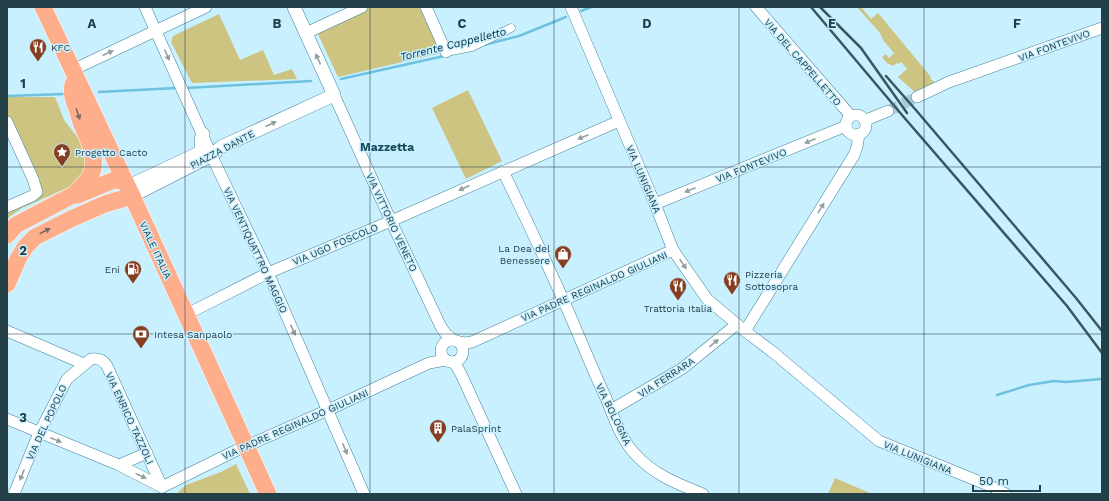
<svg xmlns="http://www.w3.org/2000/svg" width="1109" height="501" viewBox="0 0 1109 501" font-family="'Work Sans',sans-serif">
<rect width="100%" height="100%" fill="#c9f0ff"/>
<g fill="#ccc480">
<polygon points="372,7 420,7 441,53 338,77 317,32"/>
<polygon points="857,7 861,7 871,19 878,13 931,77 930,78 936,84 917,94 898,77 907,69 901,62 898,64 897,63 893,66 887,63 882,57 886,54 889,58 894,53 883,40 880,33"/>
<polygon points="219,14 240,60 263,50 274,75 292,69 297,79 192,83 171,42 173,36"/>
<polygon points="468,90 502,161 466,179 432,108"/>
<polygon points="7,97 55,97 64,120 85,147 88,162 84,175 74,185 22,208 9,217 7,221 7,211 34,199 10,120 7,116"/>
<polygon points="236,464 250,494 178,494 179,491 186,485 221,472"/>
<polygon points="835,478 872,494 828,494"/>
</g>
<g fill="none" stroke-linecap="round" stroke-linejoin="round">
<g stroke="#6ec2df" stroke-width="2.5">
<polyline points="581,11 591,7"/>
<polyline points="484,45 519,36 566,17"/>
<polyline points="341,79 444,56"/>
<polyline points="187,88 311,81"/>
<polyline points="99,92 176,88"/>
<polyline points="7,96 64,94"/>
<polyline points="997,395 1029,385 1054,381 1066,382 1101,379"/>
</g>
<polyline stroke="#a8cdda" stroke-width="11" stroke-dasharray="11 5.5" stroke-linecap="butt" points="888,111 917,97"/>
<g stroke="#3f8298" stroke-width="9">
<polyline id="pedestrian" points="446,52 472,47 511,28"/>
</g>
<g stroke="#3f8298" stroke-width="12">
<g id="minor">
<polyline points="145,7 215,163 268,273 364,494"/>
<polyline points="426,7 446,52"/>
<polyline points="571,7 655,204 673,250 707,299 745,331 774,353 879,441 993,487 1006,494"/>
<polyline points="756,7 851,116"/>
<polyline points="306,33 362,7"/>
<polyline points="72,69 81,66 206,7"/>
<polyline points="334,95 391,221 441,327 446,334 453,340"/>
<polyline points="917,97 949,82 1102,28"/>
<circle cx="856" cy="125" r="10"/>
<polyline points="866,120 888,111"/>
<polyline points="7,122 33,179 37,192 32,196 7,207"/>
<path d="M503 171C529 225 555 279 578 334 587 355 596 377 606 398 614 418 621 439 635 454 654 475 678 484 703 494"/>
<polyline points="655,204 846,126"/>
<polyline points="191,312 268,273 391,221 619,121"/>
<polyline points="7,331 84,364"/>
<polyline points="745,331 854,155 857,147 859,134"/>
<circle cx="452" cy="351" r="11"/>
<polyline points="459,342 465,343 472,342 673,250"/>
<polyline points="452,362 456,365 461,374 516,494"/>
<polyline points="611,410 683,368 737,324"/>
<polyline points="7,419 119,465 162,487"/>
<polyline points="119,465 147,453"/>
<polyline points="162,487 233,452 328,410 429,363 446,360"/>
<path d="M14 494 39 433 67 379 91 359C98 358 103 359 107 366L162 487"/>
</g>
</g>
<g stroke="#3f8298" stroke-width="14">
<g id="tertiary">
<path d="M127 187 197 154C204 148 201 148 201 140 201 138 202 136 203 134"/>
<polyline points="132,196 212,155 221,147 334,95 294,7"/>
</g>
</g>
<g stroke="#fff" stroke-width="18">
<g id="primary">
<polyline points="43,7 132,196 268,494"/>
<path d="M73 84C71 91 74 102 77 109 79 115 80 121 83 127 89 141 98 159 91 175 87 182 80 188 75 194"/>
<polyline points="7,235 16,225 73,195 78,195 114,180 124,181"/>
<polyline points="7,284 19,257 26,246 35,237 73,218 105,204 132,196"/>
</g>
</g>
<use href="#pedestrian" stroke="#fff" stroke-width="8"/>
<use href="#minor" stroke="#fff" stroke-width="11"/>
<use href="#tertiary" stroke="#fff" stroke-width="13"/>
<use href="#primary" stroke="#ffae8b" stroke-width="17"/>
<g stroke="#3a5761" stroke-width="2.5">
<polyline points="811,7 902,115 1067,306 1102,353"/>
<polyline points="820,7 861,48 907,113"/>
<polyline points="886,76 915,109 1076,298 1102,331"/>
</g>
</g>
<defs><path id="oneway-solid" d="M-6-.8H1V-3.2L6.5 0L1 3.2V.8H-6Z"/></defs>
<g fill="#919fa4">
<use href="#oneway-solid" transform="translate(108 53) rotate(-25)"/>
<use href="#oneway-solid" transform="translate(167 55) rotate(66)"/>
<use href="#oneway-solid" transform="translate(318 59) rotate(-115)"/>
<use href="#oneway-solid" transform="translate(271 124) rotate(-25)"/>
<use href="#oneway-solid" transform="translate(583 137) rotate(157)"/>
<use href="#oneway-solid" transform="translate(810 141) rotate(158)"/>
<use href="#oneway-solid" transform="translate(464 188) rotate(156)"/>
<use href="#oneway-solid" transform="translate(690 190) rotate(158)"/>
<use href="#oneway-solid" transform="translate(821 208) rotate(-58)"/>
<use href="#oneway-solid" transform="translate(683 264) rotate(56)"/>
<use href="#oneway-solid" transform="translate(293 330) rotate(66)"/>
<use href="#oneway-solid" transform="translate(714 343) rotate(-39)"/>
<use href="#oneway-solid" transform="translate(56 440) rotate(22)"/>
<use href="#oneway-solid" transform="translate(345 449) rotate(67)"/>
<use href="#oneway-solid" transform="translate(22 475) rotate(112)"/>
<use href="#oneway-solid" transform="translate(141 476) rotate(26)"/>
</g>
<g fill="#7b6b63">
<use href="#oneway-solid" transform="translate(78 114) rotate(71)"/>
<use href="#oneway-solid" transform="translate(45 231) rotate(-27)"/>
</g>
<path fill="none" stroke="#233f48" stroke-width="1" stroke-opacity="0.55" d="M185 7V494M370 7V494M554 7V494M739 7V494M924 7V494M7 167H1102M7 334H1102"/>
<defs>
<g id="restaurant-pin" transform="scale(0.9)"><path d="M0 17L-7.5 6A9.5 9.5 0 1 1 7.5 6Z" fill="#863e20" stroke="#c9f0ff"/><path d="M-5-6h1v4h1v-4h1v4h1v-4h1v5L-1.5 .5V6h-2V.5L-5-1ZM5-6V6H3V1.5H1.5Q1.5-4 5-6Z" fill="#fff"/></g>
<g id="sight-pin" transform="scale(0.9)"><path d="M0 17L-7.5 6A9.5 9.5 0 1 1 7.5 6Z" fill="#863e20" stroke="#c9f0ff"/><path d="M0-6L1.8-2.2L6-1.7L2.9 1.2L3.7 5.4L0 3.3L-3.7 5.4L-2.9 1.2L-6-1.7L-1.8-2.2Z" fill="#fff"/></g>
<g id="shop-pin" transform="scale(0.9)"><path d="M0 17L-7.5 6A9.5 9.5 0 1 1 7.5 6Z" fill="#863e20" stroke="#c9f0ff"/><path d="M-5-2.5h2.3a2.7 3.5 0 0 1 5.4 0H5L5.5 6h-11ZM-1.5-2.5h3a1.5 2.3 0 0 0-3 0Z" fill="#fff"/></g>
<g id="fuel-pin" transform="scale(0.9)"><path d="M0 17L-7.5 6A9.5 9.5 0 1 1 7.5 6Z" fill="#863e20" stroke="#c9f0ff"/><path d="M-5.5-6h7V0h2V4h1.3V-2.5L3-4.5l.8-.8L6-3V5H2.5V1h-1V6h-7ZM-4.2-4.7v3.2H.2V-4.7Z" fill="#fff"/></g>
<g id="bank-pin" transform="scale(0.9)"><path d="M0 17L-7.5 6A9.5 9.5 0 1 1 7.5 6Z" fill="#863e20" stroke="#c9f0ff"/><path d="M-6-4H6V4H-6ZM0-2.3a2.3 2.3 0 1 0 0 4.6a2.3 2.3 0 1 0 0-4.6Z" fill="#fff"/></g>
<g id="building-pin" transform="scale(0.9)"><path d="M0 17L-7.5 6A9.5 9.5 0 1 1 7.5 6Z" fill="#863e20" stroke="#c9f0ff"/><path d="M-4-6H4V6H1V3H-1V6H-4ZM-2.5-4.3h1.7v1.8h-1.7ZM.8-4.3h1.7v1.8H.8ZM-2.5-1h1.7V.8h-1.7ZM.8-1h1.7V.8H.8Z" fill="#fff"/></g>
</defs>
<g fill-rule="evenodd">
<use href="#restaurant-pin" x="38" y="47"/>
<use href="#sight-pin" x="62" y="152"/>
<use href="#shop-pin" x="563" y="254"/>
<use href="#fuel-pin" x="133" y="269"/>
<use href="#restaurant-pin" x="732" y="280"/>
<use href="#restaurant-pin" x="678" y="286"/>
<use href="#bank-pin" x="141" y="334"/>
<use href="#building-pin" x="438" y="428"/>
</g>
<g text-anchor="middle" stroke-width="3" stroke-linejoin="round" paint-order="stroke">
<g font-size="10" fill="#233f48" stroke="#c9f0ff">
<text transform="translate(1054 45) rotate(-20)" y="4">VIA FONTEVIVO</text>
<text transform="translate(803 62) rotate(49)" y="4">VIA DEL CAPPELLETTO</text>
<text transform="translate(222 149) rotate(-28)" y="4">PIAZZA DANTE</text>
<text transform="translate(751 165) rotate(-22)" y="4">VIA FONTEVIVO</text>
<text transform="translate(644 179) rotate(67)" y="4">VIA LUNIGIANA</text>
<text transform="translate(392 222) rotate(65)" y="4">VIA VITTORIO VENETO</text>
<text transform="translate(335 244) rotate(-23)" y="4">VIA UGO FOSCOLO</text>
<text transform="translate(156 250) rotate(65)" y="4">VIALE ITALIA</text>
<text transform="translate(256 250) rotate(65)" y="4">VIA VENTIQUATTRO MAGGIO</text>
<text transform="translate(594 286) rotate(-24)" y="4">VIA PADRE REGINALDO GIULIANI</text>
<text transform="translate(666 377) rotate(-33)" y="4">VIA FERRARA</text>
<text transform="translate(614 414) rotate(64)" y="4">VIA BOLOGNA</text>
<text transform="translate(130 418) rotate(65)" y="4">VIA ENRICO TAZZOLI</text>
<text transform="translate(46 422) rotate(-65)" y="4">VIA DEL POPOLO</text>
<text transform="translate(295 424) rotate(-24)" y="4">VIA PADRE REGINALDO GIULIANI</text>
<text transform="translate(918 457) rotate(22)" y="4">VIA LUNIGIANA</text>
</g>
<g font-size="10" fill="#233f48" stroke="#c9f0ff" text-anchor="start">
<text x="51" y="51">KFC</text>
<text x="75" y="156">Progetto Cacto</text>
<text x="550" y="252" text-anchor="end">La Dea del<tspan x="550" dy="12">Benessere</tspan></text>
<text x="120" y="273" text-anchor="end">Eni</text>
<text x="745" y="278">Pizzeria<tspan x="745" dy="12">Sottosopra</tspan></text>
<text x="678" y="312" text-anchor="middle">Trattoria Italia</text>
<text x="154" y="338">Intesa Sanpaolo</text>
<text x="451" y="432">PalaSprint</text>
</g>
<g font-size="11" font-style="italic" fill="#052f3b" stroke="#c9f0ff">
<text transform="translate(453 44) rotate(-14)" y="4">Torrente Cappelletto</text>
</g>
<g font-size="12" font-weight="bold" fill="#184d5d" stroke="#c9f0ff">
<text x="387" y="151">Mazzetta</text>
</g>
</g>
<g font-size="13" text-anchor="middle" font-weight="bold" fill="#233f48" stroke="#c9f0ff" stroke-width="3" stroke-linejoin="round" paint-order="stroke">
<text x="92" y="28">A</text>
<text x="277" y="28">B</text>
<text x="462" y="28">C</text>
<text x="647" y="28">D</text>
<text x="832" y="28">E</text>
<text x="1017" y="28">F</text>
<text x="23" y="88">1</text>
<text x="23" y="255">2</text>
<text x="23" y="422">3</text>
</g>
<rect width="1109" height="501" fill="none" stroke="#233f48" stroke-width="16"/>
<path d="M973 485v6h67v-6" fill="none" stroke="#233f48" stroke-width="2"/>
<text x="979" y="485" font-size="12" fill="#233f48" stroke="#c9f0ff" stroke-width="3" paint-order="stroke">50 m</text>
</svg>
